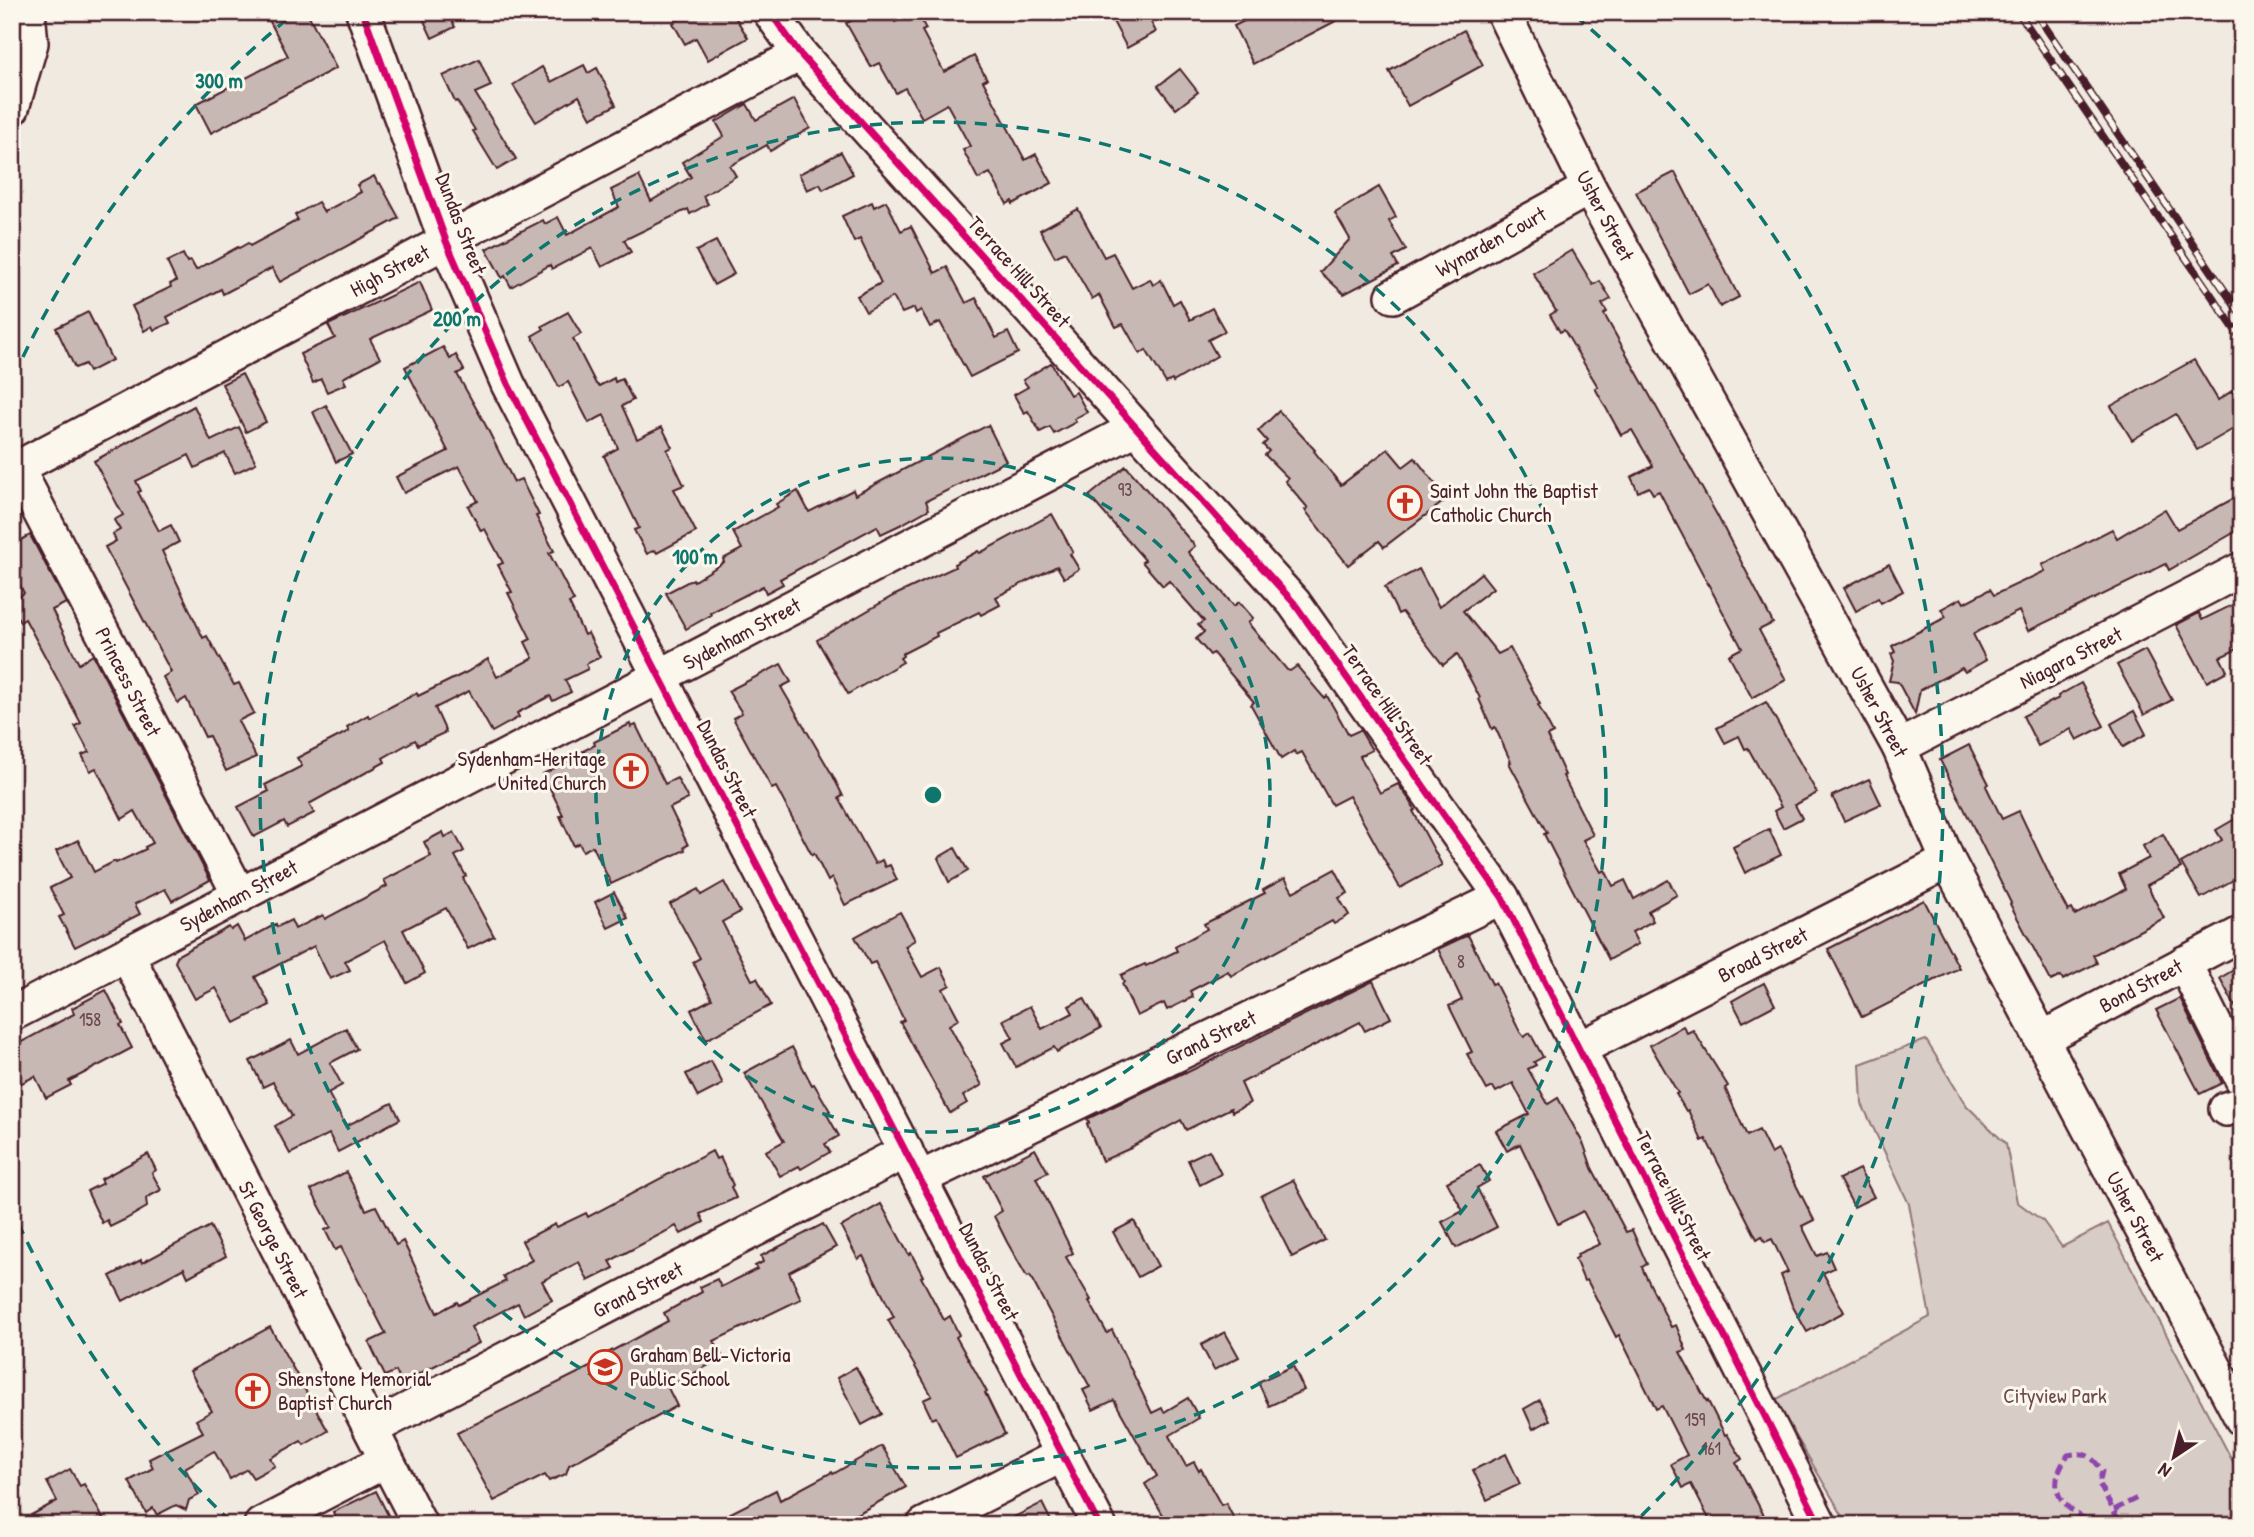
<svg xmlns="http://www.w3.org/2000/svg" width="2254" height="1537" viewBox="0 0 2254 1537" font-family="'Patrick Hand',sans-serif">
<rect width="100%" height="100%" fill="#f0eae0"/>
<filter id="ink" filterUnits="userSpaceOnUse"><feTurbulence type="fractalNoise" baseFrequency=".0143" numOctaves="2"/><feDisplacementMap in="SourceGraphic" scale="14" xChannelSelector="R" yChannelSelector="G"/><feConvolveMatrix kernelMatrix="1 2 1 2 8 2 1 2 1" color-interpolation-filters="sRGB"/></filter>
<g filter="url(#ink)">
<polygon fill="#d8ccc6" stroke="#917678" stroke-width="2" points="1926,1040 1966,1105 2006,1144 2017,1202 2043,1221 2062,1247 2108,1223 2242,1479 2242,1525 1848,1525 1775,1400 1930,1317 1909,1204 1862,1104 1860,1064"/>
<g fill="#c8b8b3" stroke="#4a1f2b" stroke-width="2">
<polygon points="265,12 307,12 336,68 211,133 196,104 288,56"/>
<polygon points="420,12 448,12 455,27 432,38"/>
<polygon points="690,12 732,12 748,38 708,60 696,38 685,44 673,23"/>
<polygon points="846,12 890,12 895,22 917,12 926,29 922,31 944,72 974,56 987,79 983,81 1025,160 1036,154 1052,183 1013,204 1012,201 1007,204 990,173 978,179 963,150 970,146 947,104 922,118 905,88 896,93 879,63 871,67 846,23 851,21"/>
<polygon points="1108,12 1146,12 1156,32 1127,48"/>
<polygon points="1262,12 1353,12 1253,64 1234,26"/>
<polygon points="1464,30 1483,65 1408,106 1389,71"/>
<polygon points="479,59 491,86 475,93 516,159 497,170 473,131 475,130 457,101 455,102 443,76"/>
<polygon points="584,65 588,73 597,68 616,105 591,118 579,96 536,122 513,85 542,67 551,82"/>
<polygon points="1180,69 1198,92 1176,109 1158,86"/>
<polygon points="794,99 810,128 770,151 767,145 730,166 736,176 703,196 708,204 690,214 688,209 624,240 631,252 602,267 592,248 552,269 550,265 511,287 505,276 502,278 486,249 543,220 545,224 558,217 567,235 619,207 611,190 639,176 651,201 691,177 682,162 724,136 716,122 747,104 756,120"/>
<polygon points="841,152 853,174 823,190 820,184 807,190 799,174"/>
<polygon points="1675,172 1739,297 1720,307 1708,284 1689,294 1636,192"/>
<polygon points="374,176 378,184 380,183 399,218 280,282 272,268 223,294 221,289 167,317 170,323 154,330 152,326 144,331 132,306 171,287 170,284 176,281 167,262 183,254 187,262 191,261 196,270 238,247 239,248 248,243 250,246 298,220 295,215 318,202 324,212 361,192 357,185"/>
<polygon points="1379,187 1396,217 1389,221 1406,250 1393,257 1398,266 1344,294 1320,272 1350,239 1335,213"/>
<polygon points="886,201 901,231 911,226 935,273 947,267 966,303 976,298 996,338 1008,332 1018,353 970,377 940,322 930,327 921,310 916,313 914,308 902,313 893,297 866,312 857,296 881,283 860,239 854,242 842,216 872,202 874,207"/>
<polygon points="1078,209 1104,257 1113,253 1132,288 1150,279 1153,285 1161,280 1173,304 1180,300 1190,320 1212,308 1225,331 1208,340 1217,356 1173,382 1172,380 1166,383 1146,350 1140,354 1123,324 1116,327 1099,295 1092,299 1065,252 1055,257 1040,230"/>
<polygon points="716,241 734,274 714,285 696,251"/>
<polygon points="1572,250 1593,285 1600,281 1611,299 1602,304 1607,312 1604,314 1717,515 1773,623 1759,630 1786,680 1752,698 1729,655 1742,648 1659,491 1653,494 1649,487 1638,492 1631,477 1653,466 1632,430 1621,435 1595,388 1598,387 1564,330 1560,332 1550,315 1556,311 1533,273"/>
<polygon points="420,282 432,310 370,339 380,358 343,378 346,384 327,392 321,379 313,383 300,354 335,338 328,325"/>
<polygon points="88,312 112,360 89,372 85,364 75,368 56,328"/>
<polygon points="568,312 581,334 573,339 596,384 599,386 614,378 615,382 622,379 633,400 622,406 637,439 662,427 672,447 667,450 684,485 674,489 696,532 657,553 655,550 647,554 634,530 639,528 604,456 618,448 604,415 589,423 568,382 559,387 532,336 544,329 542,326"/>
<polygon points="443,347 450,359 456,355 464,370 457,374 485,424 514,482 521,479 539,515 536,516 554,551 549,553 574,601 569,603 584,635 588,633 600,657 586,664 588,669 565,680 571,692 553,701 550,696 517,713 519,717 492,732 469,691 435,708 446,732 418,745 415,740 383,758 385,762 309,804 314,813 287,827 284,821 254,837 238,807 269,791 265,785 302,766 297,758 349,731 347,727 368,715 369,718 417,693 418,696 467,672 488,659 497,677 533,658 525,642 531,639 508,593 512,592 498,565 503,563 485,529 481,531 468,506 478,501 459,466 404,493 396,477 448,451 405,367"/>
<polygon points="2194,360 2218,400 2232,391 2242,407 2242,424 2197,450 2176,414 2132,440 2111,406"/>
<polygon points="1051,363 1070,395 1076,392 1087,412 1074,419 1076,422 1054,434 1050,427 1040,432 1028,411 1024,413 1014,395 1028,387 1023,380"/>
<polygon points="242,374 266,422 246,432 222,384"/>
<polygon points="326,405 352,454 336,462 313,412"/>
<polygon points="194,406 211,441 239,427 256,463 235,473 225,453 195,468 189,455 136,481 141,491 138,492 159,531 171,525 179,542 162,551 203,638 207,636 234,685 239,683 254,713 238,721 256,757 226,771 209,736 205,737 186,698 178,703 163,677 171,672 105,547 116,541 113,534 120,530 114,520 123,515 94,461"/>
<polygon points="1279,411 1315,450 1314,451 1341,485 1388,449 1403,467 1415,458 1447,499 1384,547 1379,541 1348,565 1305,510 1308,508 1285,481 1288,478 1265,455 1269,451 1263,445 1267,441 1258,431"/>
<polygon points="988,425 1006,461 926,501 929,509 902,524 881,534 877,526 780,579 783,584 766,593 763,586 710,613 711,615 686,629 666,593 693,579 694,581 724,562 723,559 742,549 733,532 778,507 776,504 798,491 809,512 853,490 855,495"/>
<polygon points="1126,466 1195,546 1188,552 1234,606 1239,602 1253,618 1248,623 1287,670 1290,671 1297,666 1324,698 1327,696 1349,735 1360,730 1372,750 1360,756 1380,793 1398,784 1411,802 1415,810 1413,811 1442,865 1400,888 1349,796 1332,805 1302,752 1296,755 1294,751 1281,759 1251,705 1254,702 1213,653 1210,655 1196,639 1204,632 1198,625 1204,621 1169,581 1163,586 1142,562 1145,560 1089,496"/>
<polygon points="2242,494 2242,528 2169,570 2166,564 2028,631 2019,611 1973,634 1986,660 1965,672 1962,668 1920,690 1915,714 1898,682 1889,681 1894,661 1891,654 1895,652 1892,646 1946,617 1941,609 1961,598 1964,603 1990,589 1994,595 2045,571 2042,565 2112,529 2117,538 2165,509 2177,529"/>
<polygon points="1052,514 1073,552 1070,554 1079,569 1064,578 1057,566 996,597 1000,605 981,615 979,612 936,633 937,636 902,654 903,656 900,658 903,662 848,694 817,640 893,596 955,567 954,564 978,551 980,553"/>
<polygon points="30,535 66,603 52,610 79,664 93,655 210,880 172,901 165,889 135,904 140,914 75,947 59,917 64,915 50,888 70,878 56,851 78,840 94,872 115,861 116,863 146,849 145,847 153,843 135,811 122,819 96,768 90,771 82,755 89,752 75,726 81,723 25,619 20,622 12,606 12,602 24,593 12,571 12,545"/>
<polygon points="1889,564 1903,591 1881,603 1878,598 1856,611 1844,588"/>
<polygon points="1419,569 1439,607 1481,573 1493,588 1463,611 1498,654 1510,648 1540,704 1538,705 1553,733 1547,736 1565,775 1563,776 1593,835 1583,840 1601,872 1605,870 1613,886 1625,880 1634,899 1668,880 1677,895 1648,911 1653,921 1632,932 1638,944 1609,960 1544,834 1547,833 1509,763 1511,762 1495,727 1492,729 1479,699 1480,698 1457,654 1443,665 1402,612 1398,614 1385,587"/>
<polygon points="2242,600 2242,647 2220,657 2227,671 2207,682 2176,625 2199,613 2202,620"/>
<polygon points="2145,650 2172,700 2144,715 2117,665"/>
<polygon points="781,664 791,682 781,687 833,776 843,796 839,798 875,864 882,860 885,867 890,865 897,880 845,905 832,878 828,881 814,853 812,855 776,787 772,789 733,718 742,713 728,691"/>
<polygon points="2081,683 2104,726 2077,740 2071,729 2038,746 2023,716 2059,698 2058,696"/>
<polygon points="1766,702 1817,793 1795,805 1802,818 1783,828 1774,811 1781,807 1748,748 1745,749 1739,736 1725,743 1717,728"/>
<polygon points="2134,711 2146,734 2123,747 2111,724"/>
<polygon points="630,724 631,727 636,725 665,784 677,778 688,799 670,808 688,845 684,847 685,850 611,884 593,846 583,851 579,843 574,846 560,816 563,815 543,774 585,753 583,751 595,745 594,742"/>
<polygon points="1969,745 1989,784 1986,786 2002,819 2019,811 2056,889 2068,911 2072,909 2075,915 2126,889 2119,874 2149,858 2143,846 2163,834 2181,868 2147,885 2164,918 2093,955 2097,963 2063,980 2061,976 2051,981 2010,904 2011,903 1940,760"/>
<polygon points="1869,779 1881,804 1844,821 1832,796"/>
<polygon points="2242,815 2242,875 2201,898 2181,863 2222,840 2216,830"/>
<polygon points="1769,829 1781,855 1745,873 1733,847"/>
<polygon points="443,832 445,837 454,832 464,851 455,856 466,876 463,878 494,936 468,949 446,908 403,930 425,973 407,983 385,940 345,961 350,970 330,979 314,946 255,977 270,1005 235,1023 216,988 195,999 175,962 178,955 229,927 231,930 237,926 245,941 276,924 277,927 291,920 295,929 323,915 325,919 387,886 384,880 431,856 424,842"/>
<polygon points="955,848 968,871 949,882 938,858"/>
<polygon points="1335,869 1348,893 1339,898 1349,915 1334,924 1332,921 1231,976 1228,971 1190,991 1193,997 1167,1010 1164,1003 1137,1016 1122,984 1124,982 1121,975 1145,964 1146,966 1177,951 1175,947 1207,929 1204,924 1265,893 1263,890 1285,878 1293,892"/>
<polygon points="724,882 740,912 722,922 752,980 757,978 771,1005 706,1040 691,1010 712,999 693,962 700,958 670,904 698,889 701,895"/>
<polygon points="614,892 628,918 608,928 595,902"/>
<polygon points="1924,900 1959,968 1862,1017 1828,949"/>
<polygon points="900,912 915,940 905,946 922,977 941,967 950,985 943,989 959,1019 949,1025 982,1085 963,1096 967,1103 950,1113 900,1022 904,1020 875,962 870,964 855,937"/>
<polygon points="1468,935 1492,984 1495,983 1520,1032 1524,1037 1530,1033 1543,1057 1534,1062 1536,1065 1528,1069 1548,1104 1558,1098 1584,1145 1592,1168 1626,1232 1632,1230 1647,1264 1642,1267 1643,1270 1671,1327 1676,1325 1686,1350 1680,1352 1707,1402 1708,1401 1725,1435 1727,1434 1742,1459 1736,1463 1769,1525 1712,1525 1691,1484 1683,1488 1671,1464 1687,1455 1662,1406 1656,1409 1619,1335 1616,1337 1587,1280 1584,1281 1575,1259 1578,1257 1577,1254 1600,1244 1583,1211 1558,1224 1520,1144 1507,1151 1496,1131 1529,1114 1513,1083 1496,1092 1493,1087 1487,1090 1467,1054 1472,1052 1449,1006 1462,1000 1438,949"/>
<polygon points="2242,965 2242,1019 2220,978"/>
<polygon points="1373,981 1391,1018 1365,1031 1360,1022 1241,1083 1250,1103 1232,1112 1231,1108 1186,1130 1181,1120 1131,1147 1131,1148 1102,1161 1087,1124 1089,1123 1087,1119 1185,1072 1186,1073"/>
<polygon points="1764,983 1775,1005 1743,1022 1732,1001"/>
<polygon points="106,990 123,1024 120,1025 132,1048 69,1081 71,1085 46,1098 35,1076 12,1088 12,1047 74,1014 72,1008"/>
<polygon points="1084,998 1101,1028 1057,1052 1054,1047 1016,1067 1003,1043 1013,1038 1003,1020 1030,1006 1042,1029 1073,1013 1069,1006"/>
<polygon points="2180,998 2222,1083 2200,1094 2156,1010"/>
<polygon points="1683,1026 1687,1033 1693,1030 1728,1086 1725,1088 1747,1136 1759,1130 1771,1154 1778,1150 1814,1220 1802,1226 1817,1256 1827,1252 1834,1268 1823,1273 1844,1312 1807,1332 1792,1305 1781,1275 1788,1272 1772,1239 1765,1242 1762,1236 1757,1239 1706,1139 1702,1141 1688,1110 1686,1111 1676,1094 1678,1093 1650,1045"/>
<polygon points="346,1028 357,1049 330,1063 342,1085 328,1093 346,1126 392,1103 400,1119 338,1152 329,1134 290,1154 275,1126 292,1116 273,1082 263,1087 250,1061 291,1040 298,1054"/>
<polygon points="792,1047 812,1085 814,1084 830,1111 826,1113 839,1136 825,1144 830,1152 801,1169 799,1166 780,1176 766,1151 784,1141 744,1073"/>
<polygon points="711,1061 723,1084 698,1097 686,1074"/>
<polygon points="1035,1149 1048,1172 1036,1178 1073,1253 1066,1257 1091,1300 1089,1301 1107,1333 1112,1330 1152,1413 1162,1408 1164,1412 1188,1398 1199,1418 1169,1436 1186,1466 1194,1462 1199,1471 1201,1469 1221,1505 1226,1503 1237,1525 1169,1525 1145,1484 1157,1476 1114,1400 1093,1410 1083,1390 1090,1387 1030,1276 1027,1277 1007,1242 994,1216 1002,1211 984,1176"/>
<polygon points="1209,1150 1221,1174 1200,1185 1188,1160"/>
<polygon points="712,1151 716,1159 720,1157 733,1185 731,1187 736,1198 700,1214 704,1222 681,1234 676,1226 610,1261 614,1268 588,1281 579,1262 542,1281 552,1300 524,1315 518,1303 471,1327 479,1343 401,1383 396,1371 385,1376 369,1342 386,1334 341,1247 335,1250 325,1230 331,1227 311,1190 346,1172 366,1210 376,1206 396,1245 403,1241 437,1313 457,1302 459,1305 506,1281 503,1276 532,1260 522,1241 555,1224 557,1227 586,1213 588,1217"/>
<polygon points="148,1154 156,1170 152,1173 161,1190 146,1198 147,1207 126,1219 110,1227 107,1220 102,1223 87,1191 103,1183 101,1179"/>
<polygon points="1480,1165 1489,1181 1477,1188 1497,1227 1456,1248 1442,1222 1463,1211 1447,1182"/>
<polygon points="1859,1169 1874,1197 1854,1207 1839,1179"/>
<polygon points="1293,1180 1325,1240 1292,1257 1261,1196"/>
<polygon points="881,1204 909,1255 911,1253 923,1276 921,1277 944,1320 950,1316 959,1335 956,1337 987,1392 985,1393 1005,1434 956,1458 936,1417 932,1419 923,1400 932,1396 888,1320 894,1317 863,1256 858,1259 841,1227"/>
<polygon points="1134,1221 1158,1266 1138,1277 1113,1232"/>
<polygon points="823,1224 836,1247 789,1272 801,1299 714,1341 723,1357 668,1388 677,1406 569,1465 566,1474 549,1481 545,1475 494,1501 457,1433 606,1359 604,1355 668,1321 664,1313 702,1292 700,1287 717,1279 721,1287 757,1269 755,1266 763,1262 761,1256"/>
<polygon points="210,1226 226,1256 188,1277 184,1268 123,1301 110,1276 141,1260 142,1263"/>
<polygon points="270,1327 328,1431 304,1445 301,1441 270,1458 275,1466 253,1478 247,1469 230,1479 214,1451 185,1468 199,1495 189,1500 186,1510 176,1505 157,1515 153,1508 146,1513 129,1481 153,1468 149,1459 203,1432 196,1420 212,1411 190,1371"/>
<polygon points="1225,1332 1239,1357 1214,1370 1201,1345"/>
<polygon points="1293,1366 1304,1390 1269,1406 1258,1382"/>
<polygon points="856,1367 882,1414 862,1425 837,1378"/>
<polygon points="1540,1400 1550,1420 1533,1429 1524,1409"/>
<polygon points="882,1446 906,1487 855,1515 861,1525 707,1525 776,1490 780,1500 832,1472 833,1474"/>
<polygon points="1506,1454 1520,1484 1487,1500 1473,1470"/>
<polygon points="70,1469 80,1486 84,1484 107,1525 13,1525 57,1501 47,1482"/>
<polygon points="376,1491 393,1525 339,1525 333,1512"/>
<polygon points="1042,1503 1053,1525 998,1525"/>
</g>
<g fill="none" stroke-linecap="round" stroke-linejoin="round">
<g stroke="#4a1f2b" stroke-width="38">
<g id="minor">
<polyline points="363,12 446,241 508,384 1099,1525"/>
<polyline points="770,12 800,54 1294,603 1502,897 1820,1525"/>
<polyline points="1503,12 1589,188 1899,747 1948,861 2242,1419"/>
<polyline points="12,108 31,43 28,12"/>
<polyline points="1393,296 1589,188"/>
<polyline points="1899,747 2242,569"/>
<polyline points="240,896 17,468 800,54"/>
<polyline points="127,955 420,1525"/>
<polyline points="2184,963 2242,1079"/>
<polyline points="12,1014 1136,428"/>
<polyline points="2041,1039 2242,933"/>
<polyline points="1579,1049 1948,861"/>
<polyline points="2226,1109 2242,1104"/>
<polyline points="921,1178 1502,897"/>
<polyline points="371,1429 906,1151"/>
<polyline points="261,1525 385,1461"/>
<polyline points="924,1525 1062,1455"/>
</g>
</g>
<use href="#minor" stroke="#fbf7ec" stroke-width="33"/>
<g stroke="#4a1f2b" stroke-width="8">
<g id="rail">
<polyline points="2018,12 2242,340"/>
<polyline points="2035,12 2242,316"/>
</g>
</g>
<use href="#rail" stroke="#fbf7ec" stroke-width="5" stroke-dasharray="16" stroke-linecap="butt"/>
<g stroke="#8e44ad" stroke-width="5" stroke-dasharray="10 5" stroke-linecap="butt">
<polyline points="2114,1510 2139,1497"/>
<path d="M2099 1525C2064 1511 2042 1491 2068 1455 2086 1451 2092 1456 2102 1471L2099 1484 2117 1517 2114 1525"/>
</g>
<g stroke="#fbf7ec" stroke-width="11">
<g id="cycleway">
<polyline points="363,12 446,241 508,384 1099,1525"/>
<polyline points="770,12 800,54 1294,603 1502,897 1820,1525"/>
</g>
</g>
<use href="#cycleway" stroke="#d6006c" stroke-width="7"/>
</g>
</g>
<g fill="none" stroke="#0f766e" stroke-width="3.5" stroke-dasharray="12 9">
<circle cx="933" cy="795" r="337"/>
<circle cx="933" cy="795" r="673"/>
<path d="M231 1522A1010 1010 0 0 1 14 1214M14 376A1010 1010 0 0 1 291 16M1575 16A1010 1010 0 0 1 1635 1522"/>
</g>
<defs>
<g id="church-ring" transform="scale(1.75)"><circle r="9.5" fill="#fbf7ec" stroke="#c8321e" stroke-width="1.5"/><path d="M-1.2-6h2.4v3.5h3.3v2.4h-3.3V6h-2.4V-.1h-3.3v-2.4h3.3Z" fill="#c8321e"/></g>
<g id="school-ring" transform="scale(1.75)"><circle r="9.5" fill="#fbf7ec" stroke="#c8321e" stroke-width="1.5"/><path d="M0-5L7-2L0 1L-7-2ZM-4 1L0 2.5L4 1V4Q0 6-4 4Z" fill="#c8321e"/></g>
</defs>
<g fill-rule="evenodd">
<use href="#church-ring" x="1405" y="503"/>
<use href="#church-ring" x="631" y="771"/>
<use href="#school-ring" x="605" y="1367"/>
<use href="#church-ring" x="253" y="1391"/>
</g>
<g text-anchor="middle" stroke-width="6" stroke-linejoin="round" paint-order="stroke">
<g font-size="18" fill="#6a454d">
<text x="1125" y="496">93</text>
<text x="1461" y="968">8</text>
<text x="90" y="1026">158</text>
<text x="1695" y="1426">159</text>
<text x="1711" y="1455">161</text>
</g>
<g font-size="21" fill="#4a1f2b" stroke="#fbf7ec">
<text transform="translate(1605 216) rotate(62)" y="7">Usher Street</text>
<text transform="translate(461 224) rotate(69)" y="7">Dundas Street</text>
<text transform="translate(1491 242) rotate(-29)" y="7">Wynarden Court</text>
<text transform="translate(390 271) rotate(-28)" y="7">High Street</text>
<text transform="translate(1019 272) rotate(48)" y="7">Terrace Hill Street</text>
<text transform="translate(742 634) rotate(-28)" y="7">Sydenham Street</text>
<text transform="translate(2071 658) rotate(-27)" y="7">Niagara Street</text>
<text transform="translate(128 682) rotate(63)" y="7">Princess Street</text>
<text transform="translate(1387 705) rotate(55)" y="7">Terrace Hill Street</text>
<text transform="translate(1879 712) rotate(62)" y="7">Usher Street</text>
<text transform="translate(727 769) rotate(63)" y="7">Dundas Street</text>
<text transform="translate(239 896) rotate(-28)" y="7">Sydenham Street</text>
<text transform="translate(1763 955) rotate(-27)" y="7">Broad Street</text>
<text transform="translate(2141 986) rotate(-28)" y="7">Bond Street</text>
<text transform="translate(1211 1038) rotate(-26)" y="7">Grand Street</text>
<text transform="translate(1673 1196) rotate(63)" y="7">Terrace Hill Street</text>
<text transform="translate(2135 1217) rotate(62)" y="7">Usher Street</text>
<text transform="translate(273 1240) rotate(63)" y="7">St George Street</text>
<text transform="translate(989 1272) rotate(63)" y="7">Dundas Street</text>
<text transform="translate(638 1290) rotate(-27)" y="7">Grand Street</text>
</g>
<g font-size="21" fill="#4a1f2b" stroke="#fbf7ec" text-anchor="start">
<text x="1430" y="498">Saint John the Baptist<tspan x="1430" dy="24">Catholic Church</tspan></text>
<text x="606" y="766" text-anchor="end">Sydenham-Heritage<tspan x="606" dy="24">United Church</tspan></text>
<text x="630" y="1362">Graham Bell-Victoria<tspan x="630" dy="24">Public School</tspan></text>
<text x="278" y="1386">Shenstone Memorial<tspan x="278" dy="24">Baptist Church</tspan></text>
</g>
<g font-size="21" fill="#6e4a52" stroke="#fbf7ec">
<text x="2055" y="1403">Cityview Park</text>
</g>
</g>
<circle cx="933" cy="795" r="10" fill="#0f766e" stroke="#fbf7ec" stroke-width="3.5"/>
<g font-size="21" text-anchor="middle" font-weight="bold" fill="#0f766e" stroke="#fbf7ec" stroke-width="6" stroke-linejoin="round" paint-order="stroke">
<text x="219" y="88">300 m</text>
<text x="457" y="326">200 m</text>
<text x="695" y="564">100 m</text>
</g>
<rect width="2254" height="1537" fill="none" stroke="#fbf7ec" stroke-width="42"/>
<rect x="21" y="21" width="2212" height="1495" fill="none" stroke="#4a1f2b" stroke-width="2.5" filter="url(#ink)"/>
<g transform="translate(2174 1457) rotate(215)" stroke="#fbf7ec" stroke-width="5" paint-order="stroke">
<path d="M0-5L12 26L0 18L-12 26Z" fill="#4a1f2b"/>
<text y="-10" font-size="19" font-weight="bold" text-anchor="middle" fill="#4a1f2b">N</text>
</g>
</svg>
